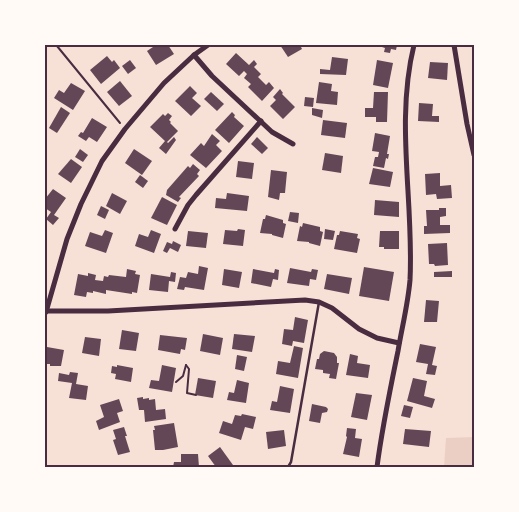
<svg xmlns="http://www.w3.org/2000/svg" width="519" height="512" viewBox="0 0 519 512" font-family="'DejaVu Sans',sans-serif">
<rect width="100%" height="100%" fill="#f7e1d7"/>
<polygon fill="#ebcfc5" points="474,437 474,467 444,467 446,438"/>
<g fill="#644757">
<polygon points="156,45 168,45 174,54 156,65 147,51"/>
<polygon points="280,45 300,45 302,49 288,57"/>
<polygon points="376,45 397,45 396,50 391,49 390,53 384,52 385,48"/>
<polygon points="236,53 249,65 254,60 257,64 254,67 261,74 258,77 266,85 269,82 274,88 262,101 248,87 251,84 244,78 247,74 244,71 239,76 226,64"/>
<polygon points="107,56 112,62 114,60 120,68 101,84 90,70"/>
<polygon points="332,57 348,59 346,75 320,74 320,69 330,70"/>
<polygon points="130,60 136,68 128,74 122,66"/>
<polygon points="377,60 393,63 388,88 373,85"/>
<polygon points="430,62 448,63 447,80 428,78"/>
<polygon points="120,81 132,96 119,106 107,92"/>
<polygon points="319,82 332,84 331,91 338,92 337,105 316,103"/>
<polygon points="71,83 85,91 73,110 54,98 59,90 64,93"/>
<polygon points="190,86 197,93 192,98 201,106 191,116 175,101"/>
<polygon points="280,89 283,93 282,94 295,107 283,119 270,106 276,100 273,97"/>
<polygon points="211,92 224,104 217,111 204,99"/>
<polygon points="374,92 388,92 387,122 376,122 376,117 365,117 365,108 373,108"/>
<polygon points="305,97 314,98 313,107 304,106"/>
<polygon points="419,103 433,104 432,116 439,116 439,122 418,121"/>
<polygon points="61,107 70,113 57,133 49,128"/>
<polygon points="312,108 323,110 322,118 312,115"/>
<polygon points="232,112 235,115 234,117 244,126 229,143 215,130"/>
<polygon points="168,113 172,116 169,120 171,122 170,123 178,131 167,142 168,143 174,137 176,140 166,154 159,148 165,141 150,127 163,114 165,116"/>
<polygon points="92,118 107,127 97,142 89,137 86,141 78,136 81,132 83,133"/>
<polygon points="323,120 347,123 345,138 321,135"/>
<polygon points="375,133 390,136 387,154 389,154 388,159 386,158 384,168 373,166 375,157 378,157 379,152 372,151"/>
<polygon points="212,134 220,141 216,145 222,151 206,168 190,155 201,143 204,146"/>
<polygon points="257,137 268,148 262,154 251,144"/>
<polygon points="80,149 88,155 83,162 75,157"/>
<polygon points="134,149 152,161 142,175 125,163"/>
<polygon points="325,153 343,156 341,173 322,170"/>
<polygon points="71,159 82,167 71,183 58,174"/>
<polygon points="238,161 254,163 252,179 236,177"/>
<polygon points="193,164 200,170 197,174 199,176 179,197 181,198 178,202 166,195 167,190 188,166 190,168"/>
<polygon points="373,168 393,172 390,187 369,184"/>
<polygon points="271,170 287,172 285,193 280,193 279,200 268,197"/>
<polygon points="440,173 440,186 451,185 452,198 437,199 436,194 426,195 425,174"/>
<polygon points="140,175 148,181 143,188 135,182"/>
<polygon points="53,189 66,198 54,215 59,218 53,225 46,219 51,212 45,208 45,199"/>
<polygon points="112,193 127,201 120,214 106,206"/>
<polygon points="227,193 249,196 247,211 215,208 216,198 226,199"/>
<polygon points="162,197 177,205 167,225 151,218"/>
<polygon points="375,200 399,202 399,217 374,215"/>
<polygon points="101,206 109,210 105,219 97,215"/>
<polygon points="439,208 446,208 446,216 440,217 440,225 450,225 450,233 424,234 424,226 427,226 426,210 439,210"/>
<polygon points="290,212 299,213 298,223 288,221"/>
<polygon points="266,215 283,220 283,223 286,224 283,238 272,235 272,234 260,233 263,219 265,219"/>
<polygon points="303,223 320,227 320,231 323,232 320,246 309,243 309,242 297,241 300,226 302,227"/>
<polygon points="238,229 245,230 243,246 223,244 225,230 237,231"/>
<polygon points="325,229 335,231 333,240 324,239"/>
<polygon points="105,230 113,233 106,253 85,246 90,232 102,236"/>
<polygon points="151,230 161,234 154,253 135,246 139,234 148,237"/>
<polygon points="188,231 208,233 206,248 186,246"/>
<polygon points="340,231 358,234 357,238 360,239 357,253 334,249 337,235 339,235"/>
<polygon points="380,231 399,231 399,249 384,249 384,247 379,247"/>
<polygon points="173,241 181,245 178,252 170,248 167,253 163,251 167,242 172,244"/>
<polygon points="447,243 448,265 435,266 434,264 429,264 428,244"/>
<polygon points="199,266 208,268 204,290 185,287 184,290 177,289 180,277 186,278 188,272 198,274"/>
<polygon points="364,267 394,272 389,301 359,296"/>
<polygon points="290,268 311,272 312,269 318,270 316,280 310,279 309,286 287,283"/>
<polygon points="127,269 136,271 135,274 140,275 137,293 132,292 132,294 106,290 106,294 93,291 93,293 87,292 86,297 74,295 78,274 88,276 88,273 96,275 95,280 103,281 104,276 108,277 109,275 126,277"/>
<polygon points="224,269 242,272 239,288 222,285"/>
<polygon points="253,269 274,273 275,269 279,270 278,280 273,279 271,287 251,283"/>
<polygon points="452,271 452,277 434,277 434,272"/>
<polygon points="171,272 176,273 175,282 169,281 168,292 149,290 151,274 170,277"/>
<polygon points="327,274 352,278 349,294 324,289"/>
<polygon points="426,300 439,301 437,322 424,322"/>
<polygon points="295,317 308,320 304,343 293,341 292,346 282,344 284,329 293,330"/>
<polygon points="122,330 139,333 136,351 119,349"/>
<polygon points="203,334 223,338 220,355 200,351"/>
<polygon points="234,334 255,336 252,352 232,349"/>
<polygon points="160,335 187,338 185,350 181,349 180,354 158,350"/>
<polygon points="85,337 101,339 99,356 82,353"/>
<polygon points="420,344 436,347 432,365 437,366 435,375 426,374 428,364 416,362"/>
<polygon points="294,346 303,348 298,378 276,374 278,361 290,363"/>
<polygon points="47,347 64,350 61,366 50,366 50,364 45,364"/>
<polygon points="324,351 334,353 337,357 337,363 339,363 336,379 329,378 330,374 323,373 323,370 315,369 317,359 319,359 320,354"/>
<polygon points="350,354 358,356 357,363 370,365 368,378 346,375"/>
<polygon points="237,355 247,357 244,371 235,369"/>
<polygon points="117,365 133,368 131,382 115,379 116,374 111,373 112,366 117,367"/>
<polygon points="162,365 176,368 172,392 149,388 151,380 159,381"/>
<polygon points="70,372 78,373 76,384 88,386 86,400 69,398 72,383 58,381 59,373 69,375"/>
<polygon points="198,378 216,381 213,398 195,395"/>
<polygon points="413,378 427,381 424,396 435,399 432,408 407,401"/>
<polygon points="237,380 249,383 246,403 227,400 229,392 234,393"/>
<polygon points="280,386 294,389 290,413 270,410 272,401 277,402"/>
<polygon points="356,393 372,395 367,420 351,417"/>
<polygon points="143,397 143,399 149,398 149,400 155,399 156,410 165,409 166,419 145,422 144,410 139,410 137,398"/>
<polygon points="119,399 123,411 117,413 120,422 99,430 96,421 104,417 100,405"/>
<polygon points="312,404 326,407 328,409 327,412 322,413 320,423 309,421"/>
<polygon points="404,405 413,407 410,418 401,416"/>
<polygon points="242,414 256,417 253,429 245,427 241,440 219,433 223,421 232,424 235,415 241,416"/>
<polygon points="174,423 178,447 163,450 155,450 153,430 155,430 154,426"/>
<polygon points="124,427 127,436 125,436 130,452 118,455 113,440 116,439 113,430"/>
<polygon points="347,428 356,429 355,438 362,439 359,457 343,454 347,437 346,436"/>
<polygon points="405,429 431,431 429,447 403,444"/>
<polygon points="284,430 286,446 268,449 266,432"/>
<polygon points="220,447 233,465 231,467 216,467 208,456"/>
<polygon points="181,454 198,454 199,467 173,467 174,462 181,462"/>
</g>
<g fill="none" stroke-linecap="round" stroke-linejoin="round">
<g stroke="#4a2c40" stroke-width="2">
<polyline points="57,46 120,123"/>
<polyline points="186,365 189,369 187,393 196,395"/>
<polyline points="176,382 183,376 186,365"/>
</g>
<polyline stroke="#4a2c40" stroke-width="2.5" points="288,467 291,462 319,302"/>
<g stroke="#4a2c40" stroke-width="5">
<polyline points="454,45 467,124 474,155"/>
<polyline points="194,55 212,76 272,132 293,144"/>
<polyline points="175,229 188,205 196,195 261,121"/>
<polyline points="46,311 108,311 305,300 319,302 332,308 359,329 377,338 399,343"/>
<polyline points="46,312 67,239 81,204 102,161 125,129 164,83 194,55 208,45"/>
<path d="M377 467C382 428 390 390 398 351 402 327 408 304 410 280 414 202 395 122 414 45"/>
</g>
</g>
<rect width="519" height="512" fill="none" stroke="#fffaf5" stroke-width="92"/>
<rect x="46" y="46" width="427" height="420" fill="none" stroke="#4a2c40" stroke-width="2"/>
</svg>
